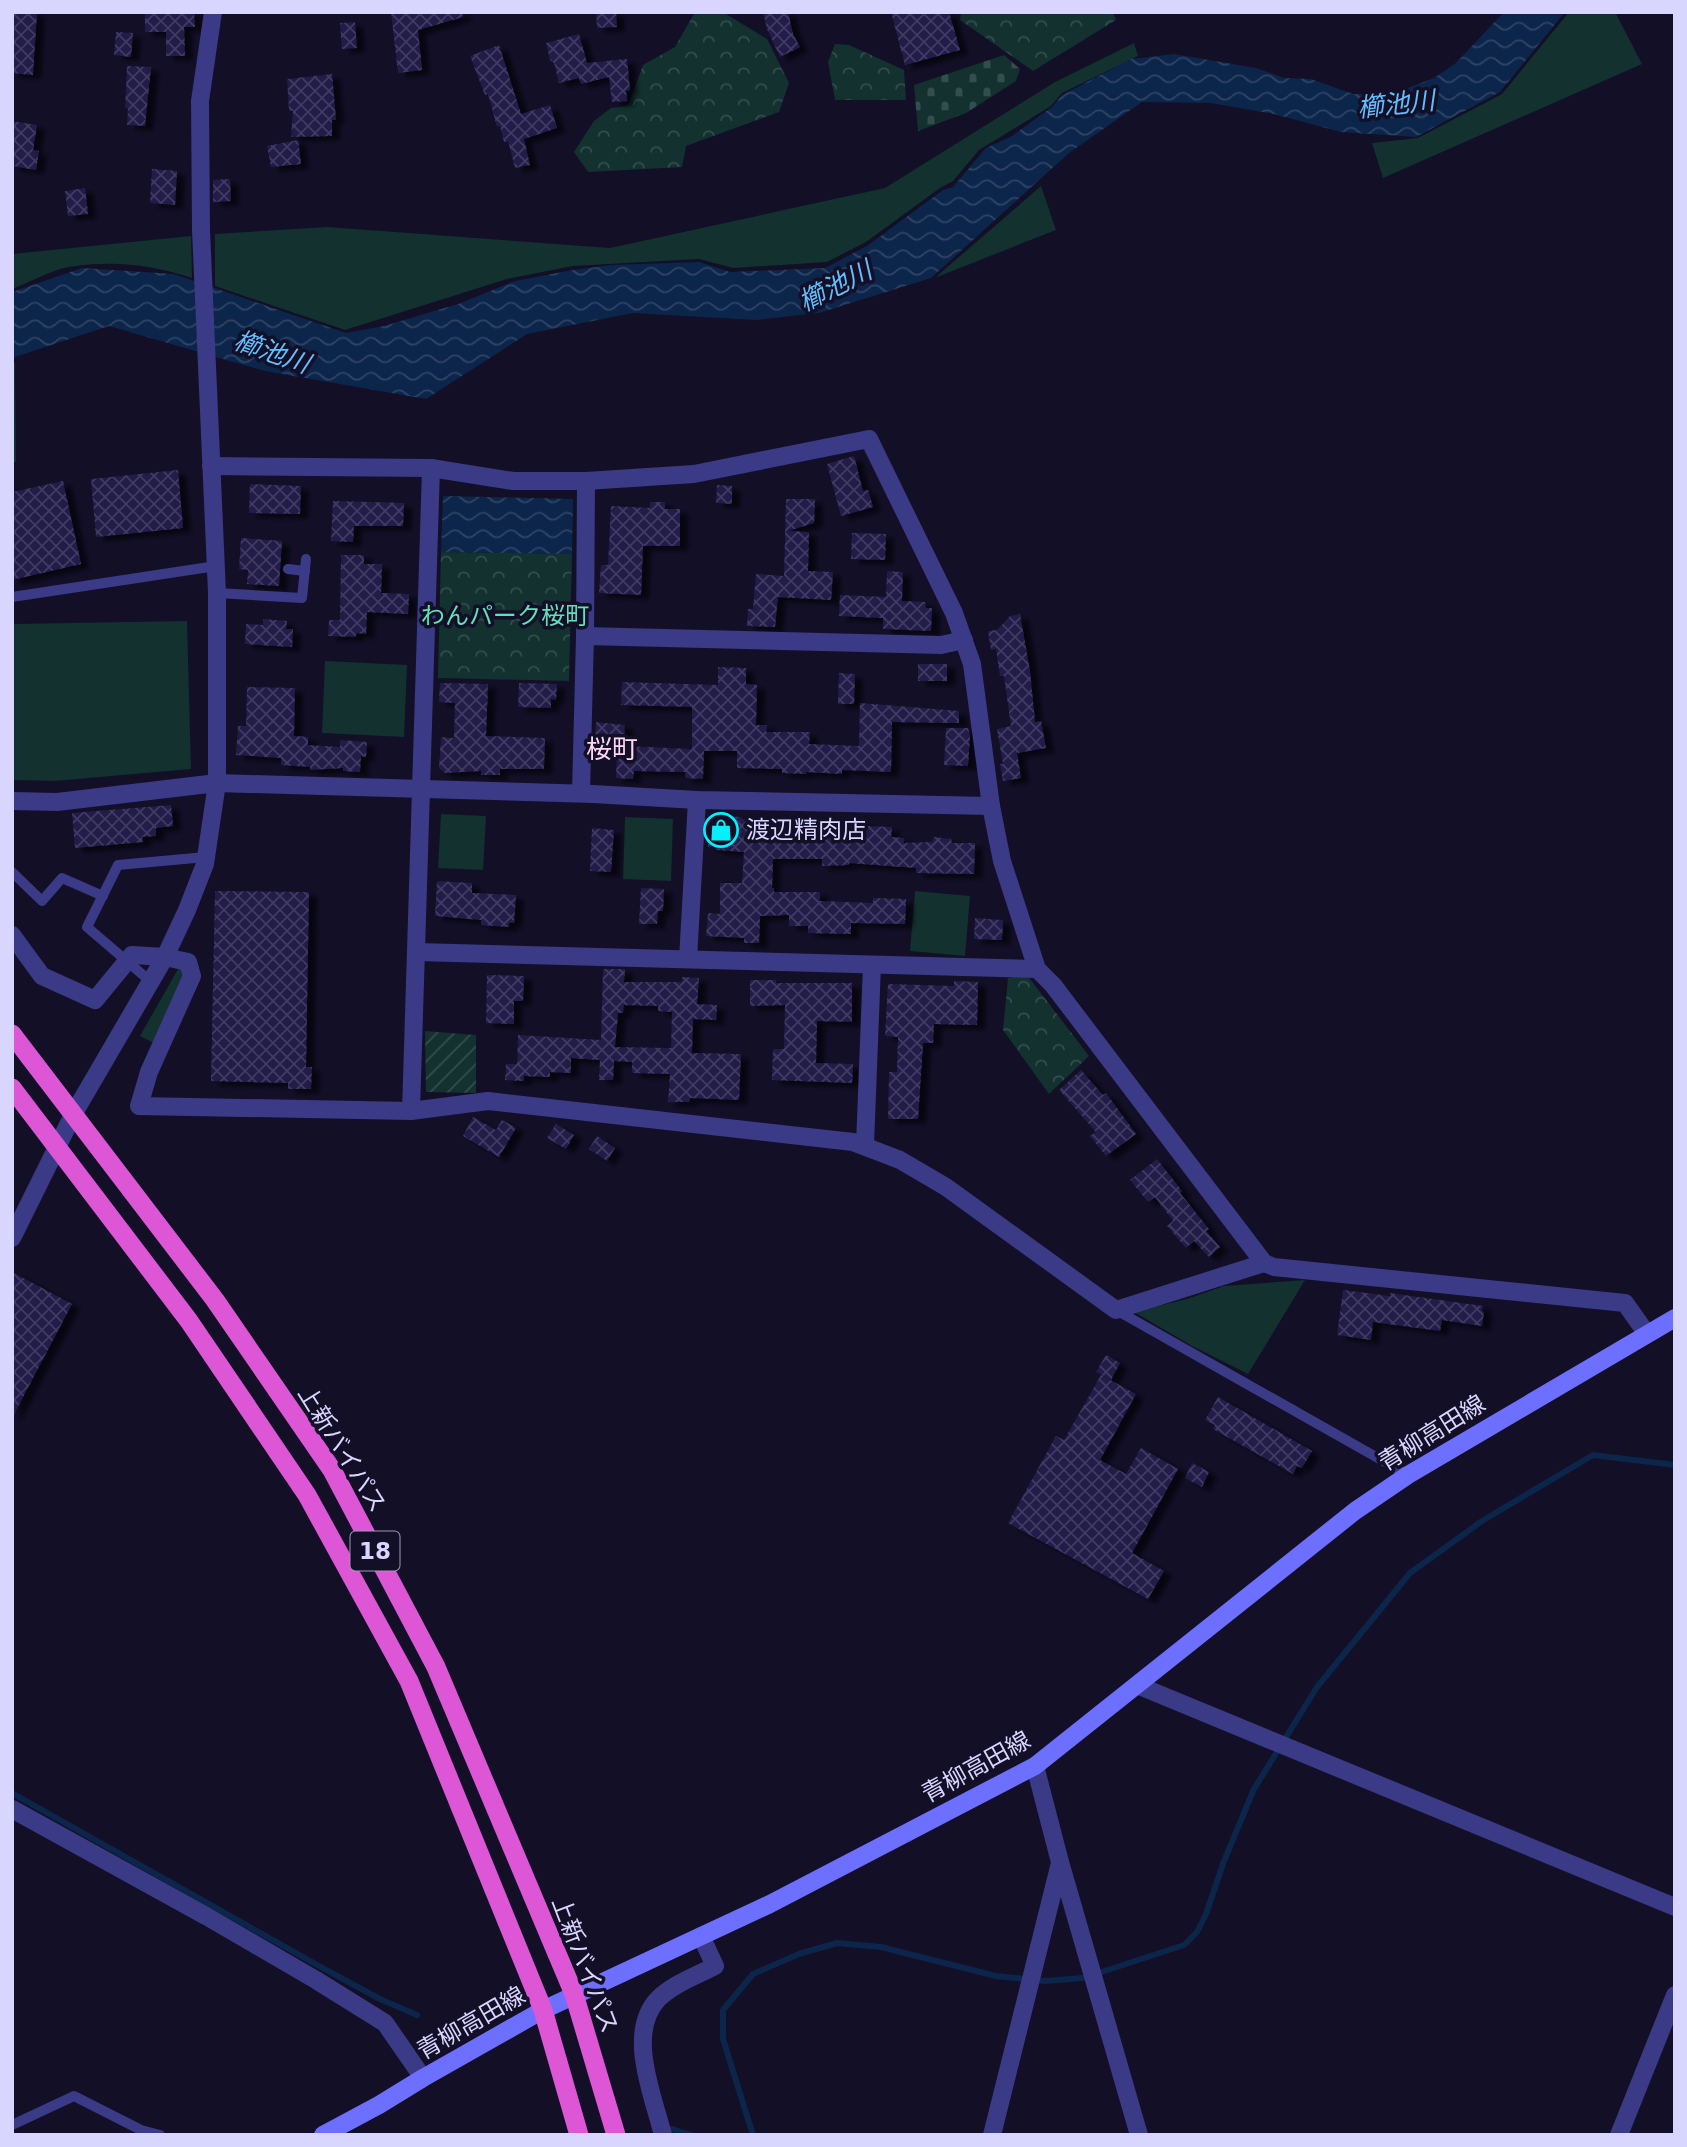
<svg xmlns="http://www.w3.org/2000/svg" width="1687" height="2147" viewBox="0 0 1687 2147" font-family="'DejaVu Sans','Noto Sans JP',sans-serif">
<defs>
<pattern id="forest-crowns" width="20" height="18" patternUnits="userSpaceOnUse" patternTransform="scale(1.75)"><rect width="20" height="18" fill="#12312f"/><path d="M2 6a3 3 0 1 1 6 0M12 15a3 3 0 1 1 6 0" fill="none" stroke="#344e4e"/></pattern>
<pattern id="cemetery-stones" width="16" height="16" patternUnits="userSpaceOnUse" patternTransform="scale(1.75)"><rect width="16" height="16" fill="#12312f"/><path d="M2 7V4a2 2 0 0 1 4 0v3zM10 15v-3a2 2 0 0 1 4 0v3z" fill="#344e4e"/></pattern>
<pattern id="garden-furrows" width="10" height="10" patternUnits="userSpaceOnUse" patternTransform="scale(1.75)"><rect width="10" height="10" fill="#12312f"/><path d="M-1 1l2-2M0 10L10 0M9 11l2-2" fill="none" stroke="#344e4e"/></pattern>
<pattern id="water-waves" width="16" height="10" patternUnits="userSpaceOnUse" patternTransform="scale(1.75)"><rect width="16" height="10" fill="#0c254a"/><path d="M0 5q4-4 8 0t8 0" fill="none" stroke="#2f4465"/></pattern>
<pattern id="building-cross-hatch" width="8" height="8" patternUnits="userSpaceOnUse" patternTransform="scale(1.75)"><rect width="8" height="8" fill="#221b48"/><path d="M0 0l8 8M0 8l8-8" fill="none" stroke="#413b63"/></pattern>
<filter id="shadow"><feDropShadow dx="8" dy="4.5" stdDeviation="2" flood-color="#0009"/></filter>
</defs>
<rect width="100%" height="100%" fill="#120f27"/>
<g fill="#12312f">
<polygon points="1569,12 1615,12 1642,64 1383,178 1372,143 1418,138 1502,94"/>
<polygon points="1134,43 1138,56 1062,93 1051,106 979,150 953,181 940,188 866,242 827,262 733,268 699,259 573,266 507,279 345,330 215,286 215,234 327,227 610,248 885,188 1055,82"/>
<polygon points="1041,186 1056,230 937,277 937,276"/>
<path d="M191 236 192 278C152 264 110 260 68 267 50 271 30 282 12 289V254Z"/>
<polygon points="15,362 16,462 12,462 12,364"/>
<polygon points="187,621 191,769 55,781 12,780 12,624"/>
<polygon points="325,661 407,665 404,737 322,733"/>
<polygon points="441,814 486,816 483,870 438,868"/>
<polygon points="625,817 673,819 671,881 623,879"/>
<polygon points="915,891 970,896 965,956 910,951"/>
<polygon points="182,962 189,977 156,1044 140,1036"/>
<polygon points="1305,1280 1248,1374 1192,1346 1134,1312 1187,1299 1224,1286"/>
</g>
<g fill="url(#forest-crowns)">
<polygon points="961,12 1113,12 1116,20 1033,71 960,20"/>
<polygon points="694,14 726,14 767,39 789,83 779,112 686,146 682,167 588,172 574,152 594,121 611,108 628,106 643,65 675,47"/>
<polygon points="835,44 849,45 904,70 906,100 835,100 828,62"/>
<polygon points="441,552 572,554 569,681 438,678"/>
<polygon points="1027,975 1089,1056 1049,1094 1003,1030 1008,978"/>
</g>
<polygon fill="url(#cemetery-stones)" points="1004,55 1020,69 1016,81 966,113 918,131 914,85"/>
<polygon fill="url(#garden-furrows)" points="425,1031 476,1035 476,1093 426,1092"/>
<g fill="url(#water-waves)">
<polygon points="1504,12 1565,12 1500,92 1416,137 1341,132 1274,114 1211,103 1142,102 1069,153 931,278 819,313 756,320 633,313 527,334 426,399 265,371 109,326 12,358 12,292 82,268 174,274 346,333 384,326 458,304 515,281 573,270 611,265 699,262 730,272 825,268 867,246 943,190 953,187 986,148 1012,136 1052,107 1062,95 1131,59 1174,54 1256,68 1284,78 1311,79 1353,94 1392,94 1434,78 1456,63"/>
<polygon points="443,496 573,499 572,554 441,552"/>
</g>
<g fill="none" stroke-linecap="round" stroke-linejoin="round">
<g stroke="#0c254a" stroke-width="6">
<polyline points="12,1793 319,1966 380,1999 417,2015"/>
<polyline points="672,2129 691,2135"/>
<polyline points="753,2135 723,2039 723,2010 753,1974 799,1954 837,1943 881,1947 996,1976 1045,1981 1083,1978 1184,1945 1197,1932 1206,1914 1224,1861 1254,1789 1317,1687 1410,1573 1482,1521 1593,1455 1675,1465"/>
</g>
</g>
<g fill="url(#building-cross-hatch)" fill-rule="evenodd" filter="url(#shadow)">
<polygon points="12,12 37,12 33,75 12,73"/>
<polygon points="145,12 194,12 195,27 184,27 185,56 166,56 166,32 145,32"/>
<polygon points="391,12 462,12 463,17 418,30 422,70 398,73"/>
<polygon points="596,12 616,12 617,27 597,28"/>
<polygon points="763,12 788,12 793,34 800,47 780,57 767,29"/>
<polygon points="891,12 949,12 960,50 905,65"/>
<polygon points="355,22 357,48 342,49 340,23"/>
<polygon points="116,32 133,33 131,57 114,55"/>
<polygon points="579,34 587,63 627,59 630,90 626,91 627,101 612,102 609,77 581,84 579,78 559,83 554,63 550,60 546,43"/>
<polygon points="499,45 521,114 550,105 557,128 524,139 530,165 515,168 508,141 504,142 500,126 497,127 488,94 485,95 470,56"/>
<polygon points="127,66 151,67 145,126 127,125 128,108 125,108"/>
<polygon points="332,74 336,120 332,120 332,136 291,137 293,111 289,111 287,79"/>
<polygon points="12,121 37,125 33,150 39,151 36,170 12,166"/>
<polygon points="298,140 301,164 271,167 267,146"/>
<polygon points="152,169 177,171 175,205 150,203"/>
<polygon points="230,179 231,201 213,202 213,180"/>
<polygon points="85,188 88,214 68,216 65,191"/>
<polygon points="854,456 863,491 868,490 873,507 841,516 827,464"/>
<polygon points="178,470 183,528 96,537 91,479"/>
<polygon points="63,481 81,564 12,580 12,492"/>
<polygon points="250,484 301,486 300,514 249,513"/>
<polygon points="717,485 732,486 732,504 716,503"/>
<polygon points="786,499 815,499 814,523 788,531 809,532 808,571 833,572 831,600 778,597 775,627 747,626 748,609 753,609 756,574 784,576"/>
<polygon points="333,501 404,503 403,526 354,526 353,542 331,541"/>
<polygon points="650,502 665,502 665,509 680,509 680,546 643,546 641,595 599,593 601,565 608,565 611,506 650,508"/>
<polygon points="852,533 886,534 885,560 851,559"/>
<polygon points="241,538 282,541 279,586 247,584 248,570 239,569"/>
<polygon points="341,555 364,555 364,564 382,564 381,593 409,594 408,614 367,612 366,634 357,633 355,637 328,636 329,620 340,620"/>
<polygon points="887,571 903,572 902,601 925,602 926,608 932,608 931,631 883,629 883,618 839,616 840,595 886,597"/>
<polygon points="1020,614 1030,671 1035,722 1041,721 1046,748 1017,753 1021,778 1003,781 1000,764 1003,764 997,729 1011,726 1004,676 1000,676 996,649 991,650 988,631 997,630 1010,616"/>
<polygon points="263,619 287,621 286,629 293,629 292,647 245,644 246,624 263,625"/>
<rect x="918" y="664" width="29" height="17"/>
<polygon points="718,667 746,668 746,684 757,685 756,725 767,725 766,732 810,732 809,744 859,746 860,703 959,711 959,723 892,722 891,772 842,770 842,774 806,772 806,774 782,773 782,769 737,768 737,751 704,751 703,779 685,778 685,772 634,771 633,779 616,778 617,750 594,748 596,722 625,725 623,746 692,749 692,707 621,705 622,682 718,685"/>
<polygon points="839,673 855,674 854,704 838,704"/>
<polygon points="440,683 488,684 486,736 545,738 544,769 500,769 500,775 481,775 481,771 445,773 439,768 441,737 454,738 455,703 439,702"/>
<polygon points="519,683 557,684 556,700 551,699 551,708 518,707"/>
<polygon points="247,687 295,688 294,736 308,737 308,745 340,747 340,740 367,742 366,757 361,756 360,772 343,771 343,768 310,770 310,767 281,765 281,758 236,755 238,726 246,726"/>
<polygon points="946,728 968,728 970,735 968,766 944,765"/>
<polygon points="171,805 173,826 156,828 156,836 142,837 143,842 75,848 72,813"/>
<polygon points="724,816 742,817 741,819 804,822 867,822 867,826 892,827 891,837 904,838 904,843 932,842 934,837 951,839 952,843 975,843 974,874 916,873 916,868 849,863 849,865 822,866 822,859 773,859 772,888 774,888 774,892 820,892 820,901 873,903 873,898 906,899 905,924 851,923 851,934 808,933 808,926 789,926 789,915 760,916 759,943 744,943 744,938 706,936 708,913 720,914 720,883 742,883 744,852 716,850 715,847 708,847 709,829 723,830"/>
<polygon points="592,828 614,830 611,872 590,871"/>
<polygon points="437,881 472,883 472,893 516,895 514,923 509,923 509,927 481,925 481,920 435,916"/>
<polygon points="641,888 664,889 663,911 658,911 657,924 639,924"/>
<polygon points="215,891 309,892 306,1067 312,1067 311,1089 288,1089 288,1083 211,1081"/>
<polygon points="975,918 1003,920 1002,940 974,939"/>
<path d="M603 969H625L624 982H682V977L699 978 697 1004 717 1005 716 1020 693 1019 692 1053 741 1054 739 1100 690 1098 689 1102H668L670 1074 632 1073V1062L614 1061 613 1080H599L600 1060 571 1058V1073L550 1072V1077L524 1076V1081L505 1080 506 1064H517L518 1035 601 1040ZM624 1005 658 1006V1011L672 1012 671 1048 615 1047 618 1013H623Z"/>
<polygon points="487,975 524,976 523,1001 514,1001 514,1024 486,1023"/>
<polygon points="750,980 776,980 776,983 852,983 852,1022 817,1021 816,1063 853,1064 852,1083 772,1080 773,1049 784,1049 785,1005 750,1006"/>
<polygon points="954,981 978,982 977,1025 934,1024 933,1043 923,1043 918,1119 888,1119 889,1072 897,1072 898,1037 885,1036 888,984 954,986"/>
<polygon points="1081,1070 1103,1095 1106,1093 1136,1134 1106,1156 1090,1136 1096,1132 1059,1090"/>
<polygon points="473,1117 496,1130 502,1120 516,1128 499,1157 463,1136"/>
<polygon points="556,1124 574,1135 566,1149 547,1138"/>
<polygon points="597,1136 615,1148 607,1161 589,1149"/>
<polygon points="1157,1159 1182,1191 1180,1193 1209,1229 1206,1231 1220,1247 1209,1257 1194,1241 1186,1248 1167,1226 1173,1221 1155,1197 1148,1202 1130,1180"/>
<polygon points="12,1272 72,1304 12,1418"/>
<polygon points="1343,1290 1390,1296 1390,1293 1483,1306 1482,1311 1484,1312 1482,1326 1442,1320 1440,1331 1373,1322 1371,1340 1337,1335"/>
<polygon points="1106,1355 1120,1363 1111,1380 1096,1372"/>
<polygon points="1101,1375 1136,1394 1100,1460 1126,1474 1141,1448 1178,1469 1132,1553 1164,1571 1148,1599 1008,1523 1056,1436 1064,1440"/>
<polygon points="1218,1397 1312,1451 1302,1468 1297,1466 1293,1474 1213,1429 1215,1425 1205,1420"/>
<polygon points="1192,1463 1209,1472 1202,1487 1185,1478"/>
</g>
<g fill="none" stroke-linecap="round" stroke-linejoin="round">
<g stroke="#3a3a86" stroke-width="10">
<polyline points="288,569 305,571"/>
<polyline points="217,593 302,598 306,559"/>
<polyline points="12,597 216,566"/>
<polyline points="12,872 42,901 62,878 103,896"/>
<polyline points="150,981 87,927 118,865 206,857"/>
<polyline points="1116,1310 1408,1475"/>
<polyline points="12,2125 74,2096 141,2130 160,2135"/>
</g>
<g stroke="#3a3a86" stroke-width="18">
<polyline points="211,466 431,468 513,481 586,481 694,474 869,439 954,613 972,664 991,806 1002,861 1037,969 1053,985 1264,1263 1274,1267 1625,1303 1647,1334"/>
<polyline points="585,636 941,645 964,640"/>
<polyline points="581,793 585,636 586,481"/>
<polyline points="12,801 57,802 217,783 593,794 697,800 991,806"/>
<polyline points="12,935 42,976 95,1000 132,955 165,957 188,962 192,976 149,1072 139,1106 411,1111 488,1101 853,1142 900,1160 946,1187 1116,1310 1264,1263"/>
<polyline points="417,952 1037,969"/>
<polyline points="688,959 697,800"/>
<polyline points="411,1111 431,468"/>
<polyline points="865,1145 872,965"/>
<polyline points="12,1238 74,1113 165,957 187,910 205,864 217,783 217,593 201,230 200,101 213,12"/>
<polyline points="1137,1685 1675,1907"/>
<polyline points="1035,1766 1060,1862 1139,2135"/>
<polyline points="12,1809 206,1916 316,1980 385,2023 423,2078"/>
<path d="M663 2135C653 2095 626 2033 658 1999 673 1984 696 1976 715 1966L701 1936"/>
<polyline points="992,2135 1060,1863"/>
<polyline points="1619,2135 1675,1995"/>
</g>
<polyline stroke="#6c6fff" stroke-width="18" points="323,2135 379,2105 423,2078 543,2010 770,1904 1035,1766 1355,1511 1408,1475 1675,1318"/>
<g stroke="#dd56d6" stroke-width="19">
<polyline points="12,1034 215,1300 332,1470 436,1667 574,1994 616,2135"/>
<polyline points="12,1088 189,1321 307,1495 409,1681 543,2010 579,2135"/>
</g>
</g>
<defs>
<g id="shop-ring" transform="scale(1.75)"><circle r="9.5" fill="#120f27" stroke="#01f1ff" stroke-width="1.5"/><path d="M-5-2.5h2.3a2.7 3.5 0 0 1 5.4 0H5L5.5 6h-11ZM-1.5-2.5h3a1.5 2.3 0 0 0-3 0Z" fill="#01f1ff"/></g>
</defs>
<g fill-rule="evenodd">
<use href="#shop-ring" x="721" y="830"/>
</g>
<g text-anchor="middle" stroke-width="7" stroke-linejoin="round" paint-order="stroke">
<rect fill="#120f27" stroke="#9d9abe" stroke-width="2" x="350.5" y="1531.5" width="49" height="39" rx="5"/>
<g font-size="23" font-weight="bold" fill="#d8d5ff">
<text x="375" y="1559">18</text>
</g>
<g font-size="24" fill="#5fe1bb" stroke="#120f27">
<text x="505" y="624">わんパーク桜町</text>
</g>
<g font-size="24" fill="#d8d5ff" stroke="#120f27" text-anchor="start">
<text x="746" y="838">渡辺精肉店</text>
</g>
<g font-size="24" fill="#d8d5ff" stroke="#120f27">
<text transform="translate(1432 1433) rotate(-32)" y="8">青柳高田線</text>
<text transform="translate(342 1449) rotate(58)" y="8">上新バイパス</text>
<text transform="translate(976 1767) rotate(-29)" y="8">青柳高田線</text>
<text transform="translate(585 1965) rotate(69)" y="8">上新バイパス</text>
<text transform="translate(471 2023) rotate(-30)" y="8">青柳高田線</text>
</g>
<g font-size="26" font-style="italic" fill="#63beff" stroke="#120f27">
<text transform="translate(1396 104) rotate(-6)" y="9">櫛池川</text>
<text transform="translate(835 286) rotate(-27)" y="9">櫛池川</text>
<text transform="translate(272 352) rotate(19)" y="9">櫛池川</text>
</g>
<g font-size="26" fill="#ffd7f2" stroke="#120f27">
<text x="612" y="758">桜町</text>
</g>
</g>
<rect width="1687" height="2147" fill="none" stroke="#d8d5ff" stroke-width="28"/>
</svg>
